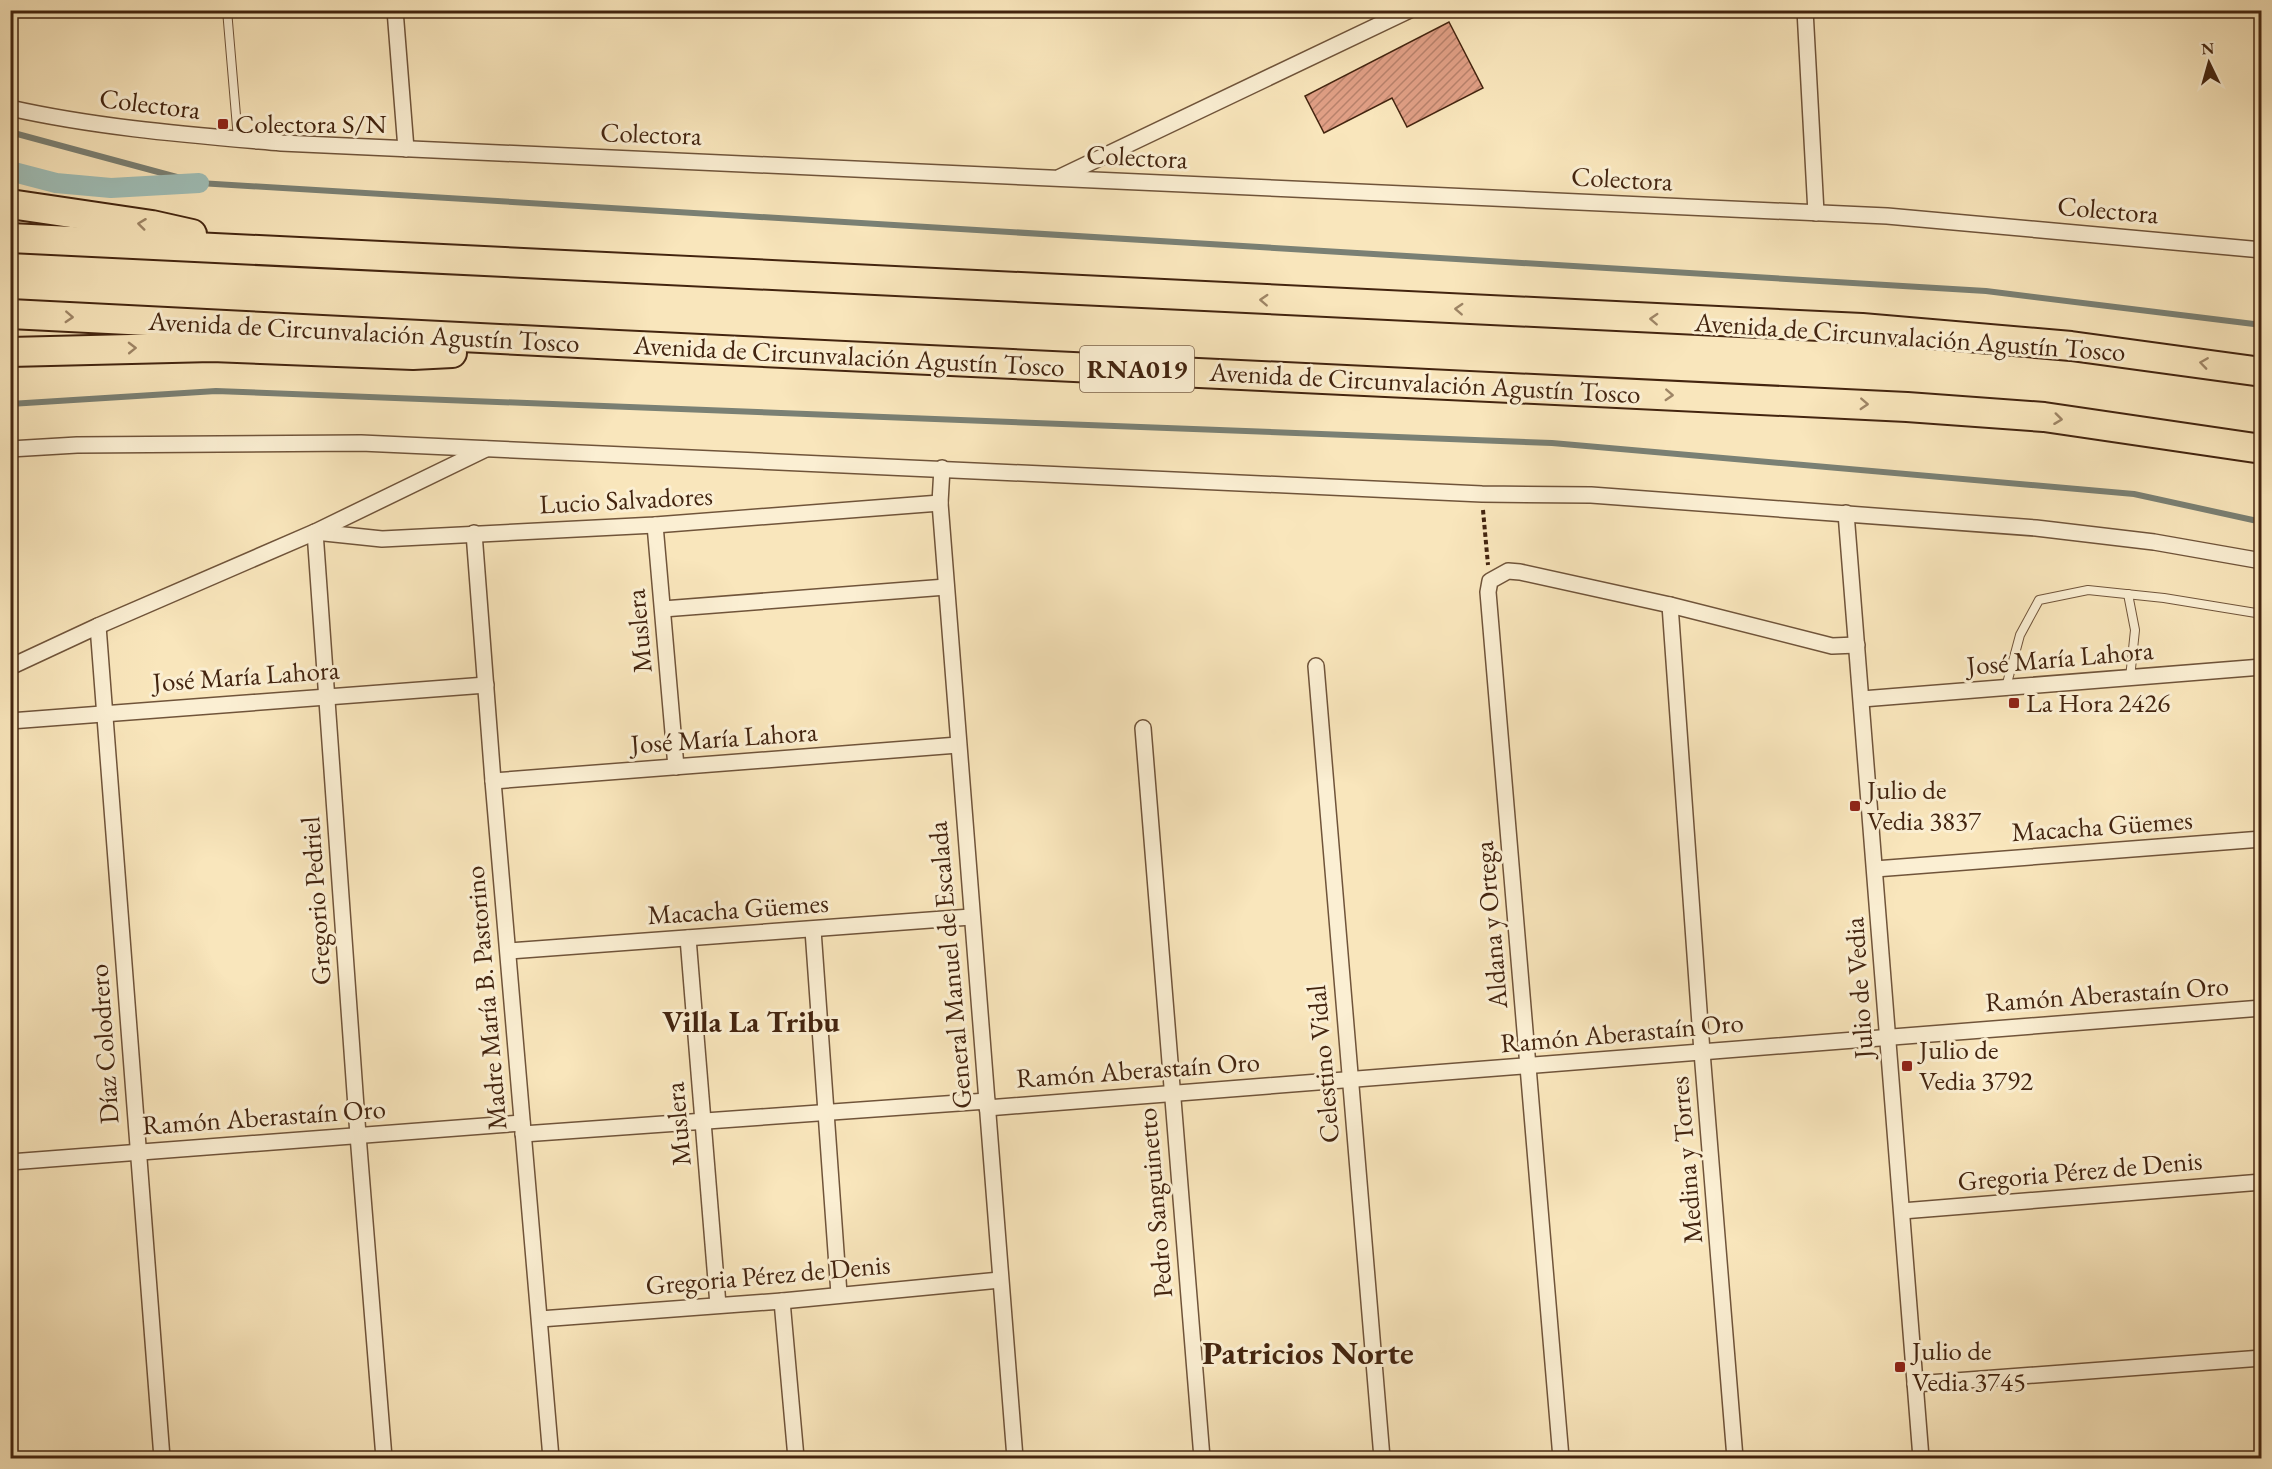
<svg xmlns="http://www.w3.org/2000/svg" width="2272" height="1469" viewBox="0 0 2272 1469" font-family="'EB Garamond',serif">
<defs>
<pattern id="building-hatch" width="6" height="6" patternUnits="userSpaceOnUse" patternTransform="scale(1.5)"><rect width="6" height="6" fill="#e09f85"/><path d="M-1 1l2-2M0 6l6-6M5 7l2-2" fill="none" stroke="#b7816b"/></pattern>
</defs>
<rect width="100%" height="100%" fill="#f9e6bc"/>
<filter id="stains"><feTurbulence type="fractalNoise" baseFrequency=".00333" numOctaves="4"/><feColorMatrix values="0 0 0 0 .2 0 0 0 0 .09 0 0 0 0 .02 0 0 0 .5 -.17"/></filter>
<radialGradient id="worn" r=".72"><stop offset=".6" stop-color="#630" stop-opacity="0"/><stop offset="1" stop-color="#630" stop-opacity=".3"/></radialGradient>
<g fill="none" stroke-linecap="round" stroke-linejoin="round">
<g stroke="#7a8074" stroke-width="6">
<polyline points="10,132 199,183 1986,291 2262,325"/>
<polyline points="10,404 216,391 1552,443 2134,494 2262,522"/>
</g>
<polyline stroke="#9fbeb7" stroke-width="20" points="10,171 56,183 111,188 199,183"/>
</g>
<polygon fill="url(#building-hatch)" stroke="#43240f" stroke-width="1.5" points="1449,22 1483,88 1407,127 1392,98 1324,133 1305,96"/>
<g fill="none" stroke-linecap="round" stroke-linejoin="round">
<g stroke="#70543a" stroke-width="10">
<g id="lane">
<polyline points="227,10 238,139"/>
<polyline points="2128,594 2135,630 2130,678"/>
<polyline points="2006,687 2020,635 2039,600 2088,590 2164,598 2262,614"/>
</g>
</g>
<g stroke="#70543a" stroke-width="18">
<g id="street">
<polyline points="395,10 406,149"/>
<polyline points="1805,10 1816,213"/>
<path d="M10 108C99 128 191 135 281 143L1887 216 2262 250"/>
<polyline points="1060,177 1410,10"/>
<polyline points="10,449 77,445 361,443 1482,494 1591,495 2036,528 2154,542 2262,561"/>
<polyline points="942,468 940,503 1015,1458"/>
<polyline points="1846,513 1921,1458"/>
<polyline points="655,525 676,767"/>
<polyline points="474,533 493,781 551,1458"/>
<polyline points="1670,605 1702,1052 1735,1458"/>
<polyline points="663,609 946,587"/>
<polyline points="98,626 162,1458"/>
<polyline points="1316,666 1382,1458"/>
<polyline points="10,667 98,626 315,532 382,539 655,525 940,503"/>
<polyline points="1862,699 2262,667"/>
<polyline points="10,721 486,685"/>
<polyline points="1143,728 1202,1458"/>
<polyline points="493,781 958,745"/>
<polyline points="1875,869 2262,839"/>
<polyline points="813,930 839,1294"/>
<polyline points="688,938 718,1305"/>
<polyline points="509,951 971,917"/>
<polyline points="987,1108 2262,1008"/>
<polyline points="523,1134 987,1101"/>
<polyline points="10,1162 522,1123"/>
<polyline points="1902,1211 2262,1182"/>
<polyline points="782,1301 796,1458"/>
<polyline points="540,1319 782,1301 1000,1280"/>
<polyline points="1915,1384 2262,1358"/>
<polyline points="384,1458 358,1135 315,532 486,449"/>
<polyline points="1561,1458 1488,592 1490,581 1508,571 1520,572 1670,605 1832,646 1857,645"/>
</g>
</g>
<g stroke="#43240f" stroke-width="32">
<g id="highway">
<polyline points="10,204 152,225 192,234"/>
<polyline points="10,238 1862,328 2071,346 2262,372"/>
<polyline points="10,314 618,345 1907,407 2044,417 2262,449"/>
<polyline points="10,352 212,347 413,355 452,353"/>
</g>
</g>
<polyline stroke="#43240f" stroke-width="4" stroke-dasharray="4.5 3" stroke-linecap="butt" points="1483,510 1488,565"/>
<use href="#lane" stroke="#fbefd3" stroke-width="8"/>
<use href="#street" stroke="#fbefd3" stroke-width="15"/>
<use href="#highway" stroke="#f9e6bc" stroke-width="28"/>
</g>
<defs><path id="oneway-chevron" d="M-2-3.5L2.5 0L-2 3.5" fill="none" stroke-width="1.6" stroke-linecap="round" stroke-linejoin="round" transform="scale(1.5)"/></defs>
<g stroke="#9e8566">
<use href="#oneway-chevron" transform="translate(142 224) rotate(-173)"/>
<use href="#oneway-chevron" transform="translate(1264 300) rotate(-177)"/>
<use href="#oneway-chevron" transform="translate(1459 309) rotate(-177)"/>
<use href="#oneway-chevron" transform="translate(69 317) rotate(3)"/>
<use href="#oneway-chevron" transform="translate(1654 319) rotate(-177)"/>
<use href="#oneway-chevron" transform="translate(132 348) rotate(-1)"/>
<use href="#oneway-chevron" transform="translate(2204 363) rotate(-172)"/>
<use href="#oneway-chevron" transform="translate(1669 395) rotate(3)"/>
<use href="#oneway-chevron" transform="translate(1864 404) rotate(3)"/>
<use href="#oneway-chevron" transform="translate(2058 419) rotate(7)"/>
</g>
<g fill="#8f2418" stroke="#fbefd3" stroke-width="2">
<rect x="217" y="118" width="12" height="12" rx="3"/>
<rect x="2008" y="697" width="12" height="12" rx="3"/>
<rect x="1849" y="800" width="12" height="12" rx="3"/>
<rect x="1901" y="1060" width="12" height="12" rx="3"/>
<rect x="1894" y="1361" width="12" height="12" rx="3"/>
</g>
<g text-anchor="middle" stroke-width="6" stroke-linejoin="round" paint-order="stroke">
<rect fill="#fbefd3" stroke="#7a614a" stroke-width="1.5" x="1080" y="346" width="114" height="46" rx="4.5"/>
<g font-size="26" font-weight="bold" fill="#43240f">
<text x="1137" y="378">RNA019</text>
</g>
<g font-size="27" fill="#43240f" stroke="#fbefd3">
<text transform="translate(150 104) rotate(7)" y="9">Colectora</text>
<text transform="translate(651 134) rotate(2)" y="9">Colectora</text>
<text transform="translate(1137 157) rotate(3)" y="9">Colectora</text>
<text transform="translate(1622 179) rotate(3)" y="9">Colectora</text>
<text transform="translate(2108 210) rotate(5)" y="9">Colectora</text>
<text transform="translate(364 332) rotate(3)" y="9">Avenida de Circunvalación Agustín Tosco</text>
<text transform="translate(1910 337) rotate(4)" y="9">Avenida de Circunvalación Agustín Tosco</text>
<text transform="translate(849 356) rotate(3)" y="9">Avenida de Circunvalación Agustín Tosco</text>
<text transform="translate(1425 383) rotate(3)" y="9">Avenida de Circunvalación Agustín Tosco</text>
<text transform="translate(626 500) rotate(-3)" y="9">Lucio Salvadores</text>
<text transform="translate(639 631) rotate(-95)" y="9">Muslera</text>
<text transform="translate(2060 658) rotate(-5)" y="9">José María Lahora</text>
<text transform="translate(246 676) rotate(-4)" y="9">José María Lahora</text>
<text transform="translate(724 738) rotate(-4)" y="9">José María Lahora</text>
<text transform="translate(2102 826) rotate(-4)" y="9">Macacha Güemes</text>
<text transform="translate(316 901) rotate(-94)" y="9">Gregorio Pedriel</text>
<text transform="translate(738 909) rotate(-4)" y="9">Macacha Güemes</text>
<text transform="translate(1491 925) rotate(-95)" y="9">Aldana y Ortega</text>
<text transform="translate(950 965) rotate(-95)" y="9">General Manuel de Escalada</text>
<text transform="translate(1859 988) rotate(-94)" y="9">Julio de Vedia</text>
<text transform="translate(2107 994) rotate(-4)" y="9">Ramón Aberastaín Oro</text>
<text transform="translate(486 998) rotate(-95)" y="9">Madre María B. Pastorino</text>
<text transform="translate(1622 1033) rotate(-5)" y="9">Ramón Aberastaín Oro</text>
<text transform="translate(104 1044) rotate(-94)" y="9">Díaz Colodrero</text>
<text transform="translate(1323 1064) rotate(-95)" y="9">Celestino Vidal</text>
<text transform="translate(1138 1070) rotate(-4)" y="9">Ramón Aberastaín Oro</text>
<text transform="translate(264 1117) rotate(-4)" y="9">Ramón Aberastaín Oro</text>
<text transform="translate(678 1124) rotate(-95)" y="9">Muslera</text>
<text transform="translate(1686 1160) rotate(-95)" y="9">Medina y Torres</text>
<text transform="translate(2080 1171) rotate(-5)" y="9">Gregoria Pérez de Denis</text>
<text transform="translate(1155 1203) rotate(-95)" y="9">Pedro Sanguinetto</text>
<text transform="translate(768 1275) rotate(-5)" y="9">Gregoria Pérez de Denis</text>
</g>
<g font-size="27" fill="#43240f" stroke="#fbefd3" text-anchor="start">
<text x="235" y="133">Colectora S/N</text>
<text x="2026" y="712">La Hora 2426</text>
<text x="1867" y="799">Julio de<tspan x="1867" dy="31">Vedia 3837</tspan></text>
<text x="1919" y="1059">Julio de<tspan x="1919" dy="31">Vedia 3792</tspan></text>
<text x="1912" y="1360">Julio de<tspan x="1912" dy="31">Vedia 3745</tspan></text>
</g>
<g font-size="30" font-weight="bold" fill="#43240f" stroke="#fbefd3">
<text x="751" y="1032">Villa La Tribu</text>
</g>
<g font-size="33" font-weight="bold" fill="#43240f" stroke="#fbefd3">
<text x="1308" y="1364">Patricios Norte</text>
</g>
</g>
<rect width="2272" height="1469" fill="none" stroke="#f9e6bc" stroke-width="36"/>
<rect x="12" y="12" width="2248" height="1445" fill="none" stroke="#43240f" stroke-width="3"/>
<rect x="18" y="18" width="2236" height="1433" fill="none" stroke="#43240f" stroke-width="1.5"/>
<g transform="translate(2209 63) rotate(355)" stroke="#fbefd3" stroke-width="4.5" paint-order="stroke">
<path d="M0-4.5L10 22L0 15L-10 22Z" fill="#43240f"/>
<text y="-9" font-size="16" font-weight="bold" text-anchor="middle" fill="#43240f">N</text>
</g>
<rect width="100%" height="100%" filter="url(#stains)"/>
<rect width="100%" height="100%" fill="url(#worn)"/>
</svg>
